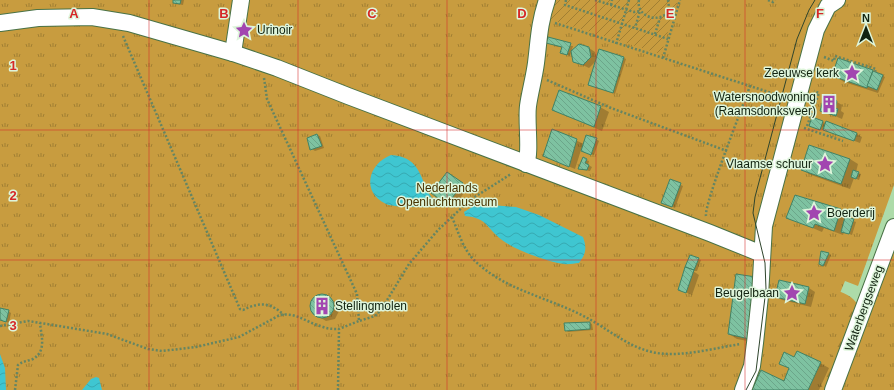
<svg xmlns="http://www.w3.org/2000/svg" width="894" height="390" viewBox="0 0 894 390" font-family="Helvetica,sans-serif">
<defs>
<pattern id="forest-firs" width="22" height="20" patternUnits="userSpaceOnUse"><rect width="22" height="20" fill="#c89c3f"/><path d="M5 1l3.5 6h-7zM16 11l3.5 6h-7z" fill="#a17f33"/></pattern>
<pattern id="park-tufts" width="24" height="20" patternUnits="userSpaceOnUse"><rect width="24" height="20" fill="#c89c3f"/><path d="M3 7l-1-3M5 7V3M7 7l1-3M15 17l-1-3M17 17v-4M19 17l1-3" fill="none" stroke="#a17f33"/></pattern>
<pattern id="garden-furrows" width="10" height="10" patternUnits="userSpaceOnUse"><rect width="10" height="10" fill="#c89c3f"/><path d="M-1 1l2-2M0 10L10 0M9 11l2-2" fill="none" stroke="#a17f33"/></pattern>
<pattern id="water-waves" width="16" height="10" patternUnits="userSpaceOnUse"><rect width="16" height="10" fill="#3fc6d1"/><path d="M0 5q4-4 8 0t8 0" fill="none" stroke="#36aab2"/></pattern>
<pattern id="building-back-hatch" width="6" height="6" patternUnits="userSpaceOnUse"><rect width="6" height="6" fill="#7ec2a1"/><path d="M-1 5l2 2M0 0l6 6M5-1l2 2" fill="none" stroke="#6ca68a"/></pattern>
</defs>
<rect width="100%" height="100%" fill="#addba9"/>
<path fill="url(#forest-firs)" d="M834 289C843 293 854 296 858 306L829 390H809Z"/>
<g fill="url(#park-tufts)">
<polygon points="0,0 894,0 894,185 858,286 845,281 840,293 849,310 818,390 0,390"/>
<polygon points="894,238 894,390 838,390"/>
</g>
<polygon fill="url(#garden-furrows)" points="551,0 678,0 661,54 549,19"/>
<g fill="url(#water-waves)">
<path d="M391 155C417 157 419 172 428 192 431 197 434 201 437 206L436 207C424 207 396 208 386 204 361 192 368 164 391 155Z"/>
<path d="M477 204 516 207 539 215 583 237C587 248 586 254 579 263 574 263 569 265 564 264 548 262 515 250 502 240 486 228 488 218 465 216L464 212Z"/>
<polygon points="0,354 5,368 6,390 0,390"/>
<polygon points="96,377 99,378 102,390 82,390 91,379"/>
</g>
<g fill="#0003">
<polygon points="174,0 184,0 183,5 176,4 174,3"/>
<polygon points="246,26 249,30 247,35 244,33"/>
<polygon points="550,44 573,46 570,56 564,54 563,48"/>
<polygon points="589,48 595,52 597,60 624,58 626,59 615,94 589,85 596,61 589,68 574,61"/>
<polygon points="839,59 885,77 878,93 844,82 833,75"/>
<polygon points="837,102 842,105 841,111 844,113 842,119 821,110"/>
<polygon points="600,107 609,112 602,131 553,110"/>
<polygon points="823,122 857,134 862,137 860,143 823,129 823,130 813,127"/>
<polygon points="553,130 584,144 596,139 599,141 594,155 581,150 575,169 544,156"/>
<polygon points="317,135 320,136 324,148 315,151 312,149 308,138"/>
<polygon points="850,159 858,164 856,172 861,174 859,180 854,178 850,189 811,175 802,170"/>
<polygon points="586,160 589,161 588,165 592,167 590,171 579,169"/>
<polygon points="453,176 468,187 454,207 433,193"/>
<polygon points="670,180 683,186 675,208 665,204"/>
<polygon points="795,196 841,210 850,215 848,219 856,222 852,235 844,232 843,235 824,228 822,232 787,217"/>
<polygon points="822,252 831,255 826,267 823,265"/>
<polygon points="698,259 701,260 697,271 693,271 699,275 692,295 679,289"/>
<polygon points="780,282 809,288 815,292 811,307 782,300 776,296"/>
<polygon points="767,284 758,343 737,339 729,334"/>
<polygon points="325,296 337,303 339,311 335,319 326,321 314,314 312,305 316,298"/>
<polygon points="8,311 11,313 9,323 0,320 0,312"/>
<polygon points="590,323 592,324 593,330 568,332 566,330"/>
<polygon points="795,359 820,363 829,368 819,390 753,390 784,382 790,369 780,363"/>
</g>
<g fill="url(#building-back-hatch)" stroke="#418365">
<polygon points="173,0 181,0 180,4 173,3"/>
<polygon points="548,37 571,43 567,55 560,53 562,47 546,43"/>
<polygon points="579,44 589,47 591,57 583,65 573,62 571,51"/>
<polygon points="599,49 624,57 613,93 588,85"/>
<polygon points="838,58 873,70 867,88 832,76"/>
<polygon points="873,71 883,75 877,90 867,86"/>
<polygon points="559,90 601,106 594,127 552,110"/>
<polygon points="824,97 837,101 835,108 838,109 836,116 820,111"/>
<polygon points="812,117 823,121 820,130 809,126"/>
<polygon points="826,121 857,133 854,141 823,130"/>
<polygon points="552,129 577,139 569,167 543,156"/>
<polygon points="317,134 322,146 310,150 307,138"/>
<polygon points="586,135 597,138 591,155 581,151"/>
<polygon points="809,145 850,159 841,184 801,170"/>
<polygon points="583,157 587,159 585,163 589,165 587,170 578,169"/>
<polygon points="853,170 859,172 856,179 851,177"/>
<polygon points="447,172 463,183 447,205 431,193"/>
<polygon points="670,179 681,183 672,207 661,203"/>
<polygon points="795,195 841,209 834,231 815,224 813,228 786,218"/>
<polygon points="845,217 854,219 849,234 841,232"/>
<polygon points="821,251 829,253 823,266 819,264"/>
<polygon points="690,255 699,258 694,270 685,267"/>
<polygon points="685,267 694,270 686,293 678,290"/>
<polygon points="736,274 756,277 749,339 728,334"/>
<polygon points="779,280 809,287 805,304 775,297"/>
<circle cx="322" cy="306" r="12"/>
<polygon points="0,308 9,310 6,322 0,320"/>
<polygon points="590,322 590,329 565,331 564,323"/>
<polygon points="797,351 821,362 808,390 752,390 761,370 784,381 789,368 779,364 784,352 794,357"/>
</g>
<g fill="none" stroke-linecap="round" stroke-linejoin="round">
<g stroke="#497246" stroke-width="18">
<g id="minor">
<polyline points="0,23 38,18 92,17 129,23 233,53 277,68 348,96 710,233 762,254"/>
<polyline points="233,53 241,0"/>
<path d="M526 164C531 153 526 121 528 106 530 92 534 78 536 63 539 39 539 24 547 0"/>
<polyline points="743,390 752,366 755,343 760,296 764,226 816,30 828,6 837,0"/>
<polyline points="833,390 894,227"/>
</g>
</g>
<g stroke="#658562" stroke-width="2.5" stroke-dasharray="2 2" stroke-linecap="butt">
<polyline points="566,0 565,5 668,39"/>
<polyline points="595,0 634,12 640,11 635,28"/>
<path d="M639 0C636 15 655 23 666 14L669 7 668 0"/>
<polyline points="768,0 773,2 775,0"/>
<polyline points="611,5 612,0"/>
<polyline points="555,23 784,97"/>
<polyline points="655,34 660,18"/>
<path d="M123 36 240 309 243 310C259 302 270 302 284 315"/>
<polyline points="616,44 629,0"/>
<polyline points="824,57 834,61 835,56 876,69 875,72"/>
<polyline points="663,58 680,0"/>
<polyline points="264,78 267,99 357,294 359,321 375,316 381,310 409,264 438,230 470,200 511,174"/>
<polyline points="547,80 611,108 727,151"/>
<polyline points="807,126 819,93 814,91"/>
<polyline points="804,128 843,141"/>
<path d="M706 216C704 204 743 106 750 86"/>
<path d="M452 217C458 231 463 249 474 260 505 291 552 298 589 319 611 331 631 349 657 353 684 357 714 348 741 344"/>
<path d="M0 326 28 321 53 325 107 334 148 349 162 351 196 347 239 337 280 315C297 312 307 323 323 327 328 329 333 329 339 329"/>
<path d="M15 390 18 365C23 361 28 361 33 359 47 351 41 335 40 323"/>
<polyline points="338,390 339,329 359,321"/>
</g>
<use href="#minor" stroke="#fff" stroke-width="16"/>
<polyline stroke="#2f452d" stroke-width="1" points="746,390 756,371 766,289 765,263 753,213 755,197 797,39 809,10 815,0"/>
</g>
<path fill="none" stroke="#d62828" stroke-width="1" stroke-opacity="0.55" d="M149 0V390M298 0V390M447 0V390M596 0V390M745 0V390M0 130H894M0 260H894"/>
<defs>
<g id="sight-bare" transform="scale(1.38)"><path d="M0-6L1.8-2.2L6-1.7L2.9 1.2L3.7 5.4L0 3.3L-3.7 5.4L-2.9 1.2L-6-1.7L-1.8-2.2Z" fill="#a246b0" stroke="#def5db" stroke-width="2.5" paint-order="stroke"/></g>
<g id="building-bare" transform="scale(1.38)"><path d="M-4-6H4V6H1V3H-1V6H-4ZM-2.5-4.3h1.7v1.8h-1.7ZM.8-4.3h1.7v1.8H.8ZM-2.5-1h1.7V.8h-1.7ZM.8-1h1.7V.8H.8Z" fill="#a246b0" stroke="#def5db" stroke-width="2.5" paint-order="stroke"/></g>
</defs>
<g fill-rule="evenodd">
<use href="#sight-bare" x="244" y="30"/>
<use href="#sight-bare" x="852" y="73"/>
<use href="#building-bare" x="829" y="104"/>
<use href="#sight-bare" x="825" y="164"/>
<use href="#sight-bare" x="814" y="213"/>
<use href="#sight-bare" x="792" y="293"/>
<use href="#building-bare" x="322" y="306"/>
</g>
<g text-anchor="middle" stroke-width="3" stroke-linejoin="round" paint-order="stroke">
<g font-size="12" fill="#112210" stroke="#def5db" text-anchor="end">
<text x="257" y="34" text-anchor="start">Urinoir</text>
<text x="839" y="77">Zeeuwse kerk</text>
<text x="816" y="101">Watersnoodwoning<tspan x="816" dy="14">(Raamsdonksveer)</tspan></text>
<text x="812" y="168">Vlaamse schuur</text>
<text x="827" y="217" text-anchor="start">Boerderij</text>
<text x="779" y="297">Beugelbaan</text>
<text x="335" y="310" text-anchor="start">Stellingmolen</text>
</g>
<g font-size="12" fill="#493301" stroke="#def5db">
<text x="447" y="192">Nederlands<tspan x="447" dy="14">Openluchtmuseum</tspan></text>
</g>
<g font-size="12" fill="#112210" stroke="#def5db">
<text transform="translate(864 308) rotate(-70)" y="4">Waterbergseweg</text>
</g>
</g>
<g font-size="13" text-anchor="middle" font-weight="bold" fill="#d62828" stroke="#def5db" stroke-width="3" stroke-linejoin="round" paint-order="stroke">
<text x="74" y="18">A</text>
<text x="224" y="18">B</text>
<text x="372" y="18">C</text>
<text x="522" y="18">D</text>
<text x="670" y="18">E</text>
<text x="820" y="18">F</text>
<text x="13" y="70">1</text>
<text x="13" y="200">2</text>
<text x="13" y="330">3</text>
</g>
<g transform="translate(866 28)" stroke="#def5db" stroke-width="3" paint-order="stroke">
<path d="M0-3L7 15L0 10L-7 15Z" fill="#112210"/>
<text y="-6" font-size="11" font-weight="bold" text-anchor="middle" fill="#112210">N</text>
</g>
</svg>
